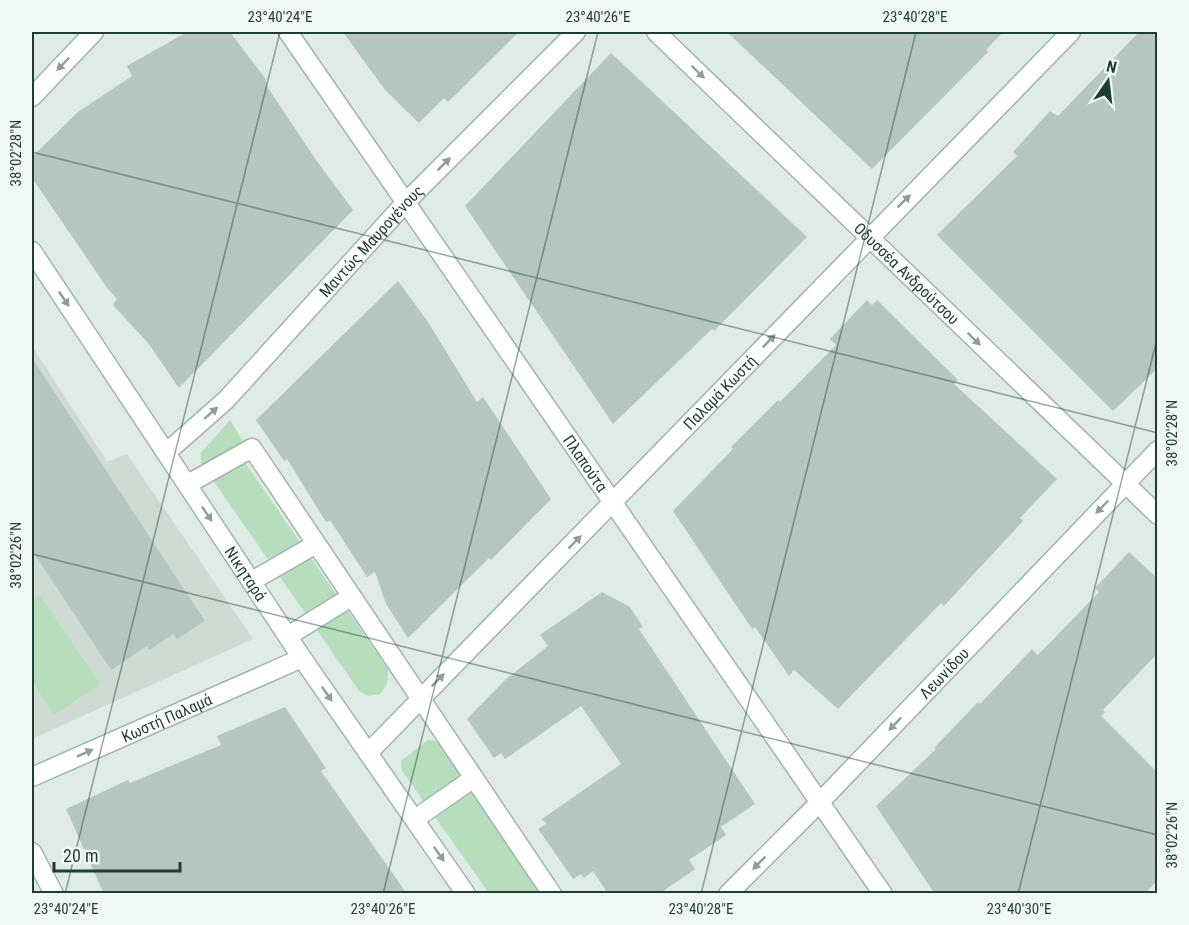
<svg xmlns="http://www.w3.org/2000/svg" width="1189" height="925" viewBox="0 0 1189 925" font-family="'Roboto Condensed',sans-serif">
<rect width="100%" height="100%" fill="#dfece5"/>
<polygon fill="#cddbd3" points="32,346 107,462 127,454 253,639 32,739"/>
<g fill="#b6debd">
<polygon points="230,420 245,444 237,451 388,669 387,684 380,694 368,696 359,691 201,463 201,453"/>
<polygon points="40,595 100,684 54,715 32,681 32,601"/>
<polygon points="428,740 436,741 444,751 541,893 489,893 402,771 401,761"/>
</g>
<g fill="#b4c6bd">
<polygon points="187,32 230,32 265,78 268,88 316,160 353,210 179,388 148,343 113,305 117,299 108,289 32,178 32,157 78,112 132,76 127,66"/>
<polygon points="343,32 519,32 448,102 444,98 419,123 385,90"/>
<polygon points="727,32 1003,32 986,50 988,52 872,169"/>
<polygon points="1139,32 1158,32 1158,368 1113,411 937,235 1017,156 1013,152 1050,111 1058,116"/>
<polygon points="611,53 807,237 714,331 712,329 613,424 465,206"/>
<polygon points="398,281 428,322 477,402 483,397 551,499 491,560 489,558 408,638 386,604 375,572 367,577 330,520 326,522 287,459 284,461 256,420"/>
<polygon points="867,300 872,305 877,300 958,380 954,384 1057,479 1020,518 1023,521 944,606 941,603 838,709 794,670 789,676 755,627 752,629 673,511 733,449 731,447 778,400 780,402 836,345 830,339"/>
<polygon points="32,358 205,621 177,639 173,634 149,650 147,646 111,670 32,550"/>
<polygon points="1129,552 1158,579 1158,653 1103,710 1105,712 1101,716 1158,773 1158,880 1144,894 935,894 876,806 936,749 934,748 978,702 980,704 1032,649 1038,655 1099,592 1095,588"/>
<polygon points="602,592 630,607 643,627 639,629 755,804 721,827 726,835 689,860 695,869 659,894 608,894 593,871 584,878 581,874 573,879 538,829 546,824 542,819 621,764 581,706 505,759 501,753 494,758 467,719 506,679 548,646 540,635"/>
<polygon points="285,707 326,768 321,771 407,894 104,894 66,809 128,780 130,783 221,745 217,736"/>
</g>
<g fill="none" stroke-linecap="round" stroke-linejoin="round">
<g stroke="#a2b4ab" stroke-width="21">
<g id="street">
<path id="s1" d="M288 32 883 894"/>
<path id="s2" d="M656 32 1158 515"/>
<path id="s3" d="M167 452 226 400 406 202 576 32"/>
<polyline points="188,484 252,448 552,894"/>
<polyline points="252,581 316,544"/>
<polyline points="288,636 351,597"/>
<path id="s4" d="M368 753 1071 32"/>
<path id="s5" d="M32 777 302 658"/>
<polyline points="415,819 474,778"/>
<path id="s6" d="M728 894 820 802 1158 450"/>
</g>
</g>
<g stroke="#9db8ab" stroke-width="21">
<g id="secondary">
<polyline points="32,97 94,32"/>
<path id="s7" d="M32 251 302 658 466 894"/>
<polyline points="32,852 54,894"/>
</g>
</g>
<use href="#street" stroke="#fff" stroke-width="18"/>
<use href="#secondary" stroke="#fff" stroke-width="18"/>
</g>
<defs><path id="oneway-solid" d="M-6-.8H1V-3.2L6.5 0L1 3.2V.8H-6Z" transform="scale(1.5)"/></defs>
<g fill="#8f9e98">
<use href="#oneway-solid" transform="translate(63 64) rotate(134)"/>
<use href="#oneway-solid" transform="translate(698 72) rotate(44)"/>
<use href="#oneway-solid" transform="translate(444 164) rotate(-45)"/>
<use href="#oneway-solid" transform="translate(904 201) rotate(-45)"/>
<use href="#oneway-solid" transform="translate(64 299) rotate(56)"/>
<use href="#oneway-solid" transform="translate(974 339) rotate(44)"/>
<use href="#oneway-solid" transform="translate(769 341) rotate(-46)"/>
<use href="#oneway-solid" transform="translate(211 413) rotate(-41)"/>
<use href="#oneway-solid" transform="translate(1102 507) rotate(134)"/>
<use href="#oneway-solid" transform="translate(207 514) rotate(56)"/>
<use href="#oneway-solid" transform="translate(575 542) rotate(-45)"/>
<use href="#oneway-solid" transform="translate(438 680) rotate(-45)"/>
<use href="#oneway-solid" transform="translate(327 694) rotate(55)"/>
<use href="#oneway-solid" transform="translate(895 724) rotate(134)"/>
<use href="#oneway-solid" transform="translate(85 753) rotate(-24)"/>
<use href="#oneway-solid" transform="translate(439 854) rotate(55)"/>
<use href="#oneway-solid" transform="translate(759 863) rotate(135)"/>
</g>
<path fill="none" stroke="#1f3d31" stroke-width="1.5" stroke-opacity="0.45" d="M1157 32H1158M32 152 1158 433M32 554 1158 835M65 894 280 32M383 894 598 32M701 894 916 32M1018 894 1158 335"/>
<g text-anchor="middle" stroke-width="4.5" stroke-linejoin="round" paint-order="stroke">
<g font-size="16" fill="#1f3d31" stroke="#f0f8f3">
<text dy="6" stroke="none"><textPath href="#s3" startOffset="294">Μαντώς Μαυρογένους</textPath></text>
<text dy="6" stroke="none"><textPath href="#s2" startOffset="348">Οδυσσέα Ανδρούτσου</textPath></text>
<text dy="6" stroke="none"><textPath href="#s4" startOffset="504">Παλαμά Κωστή</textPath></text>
<text dy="6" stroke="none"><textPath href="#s1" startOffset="524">Πλαπούτα</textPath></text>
<text dy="6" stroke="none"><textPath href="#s7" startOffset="387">Νικηταρά</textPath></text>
<text dy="6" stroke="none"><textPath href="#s6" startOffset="309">Λεωνίδου</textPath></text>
<text dy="6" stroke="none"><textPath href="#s5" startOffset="147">Κωστή Παλαμά</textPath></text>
</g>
</g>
<rect width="1189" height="925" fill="none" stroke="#f0f8f3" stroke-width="66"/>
<g transform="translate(1108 81) rotate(14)" stroke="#f0f8f3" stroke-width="4.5" paint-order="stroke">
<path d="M0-4.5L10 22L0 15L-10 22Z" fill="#1f3d31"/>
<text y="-9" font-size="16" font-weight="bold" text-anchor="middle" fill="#1f3d31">N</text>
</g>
<path d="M54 862v9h126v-9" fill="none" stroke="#1f3d31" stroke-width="3"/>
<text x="63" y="862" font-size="18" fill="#1f3d31" stroke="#f0f8f3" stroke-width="4.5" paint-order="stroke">20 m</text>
<rect x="33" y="33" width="1123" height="859" fill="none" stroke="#1f3d31" stroke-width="2"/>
<g font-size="15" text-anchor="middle" fill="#1f3d31">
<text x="280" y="22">23°40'24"E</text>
<text x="598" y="22">23°40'26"E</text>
<text x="915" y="22">23°40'28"E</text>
<text transform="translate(16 153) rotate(-90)" y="5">38°02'28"N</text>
<text transform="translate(1172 433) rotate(-90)" y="5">38°02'28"N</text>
<text transform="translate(16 555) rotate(-90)" y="5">38°02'26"N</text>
<text transform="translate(1172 835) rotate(-90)" y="5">38°02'26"N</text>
<text x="66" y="914">23°40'24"E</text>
<text x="383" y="914">23°40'26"E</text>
<text x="701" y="914">23°40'28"E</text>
<text x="1019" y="914">23°40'30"E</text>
</g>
</svg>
